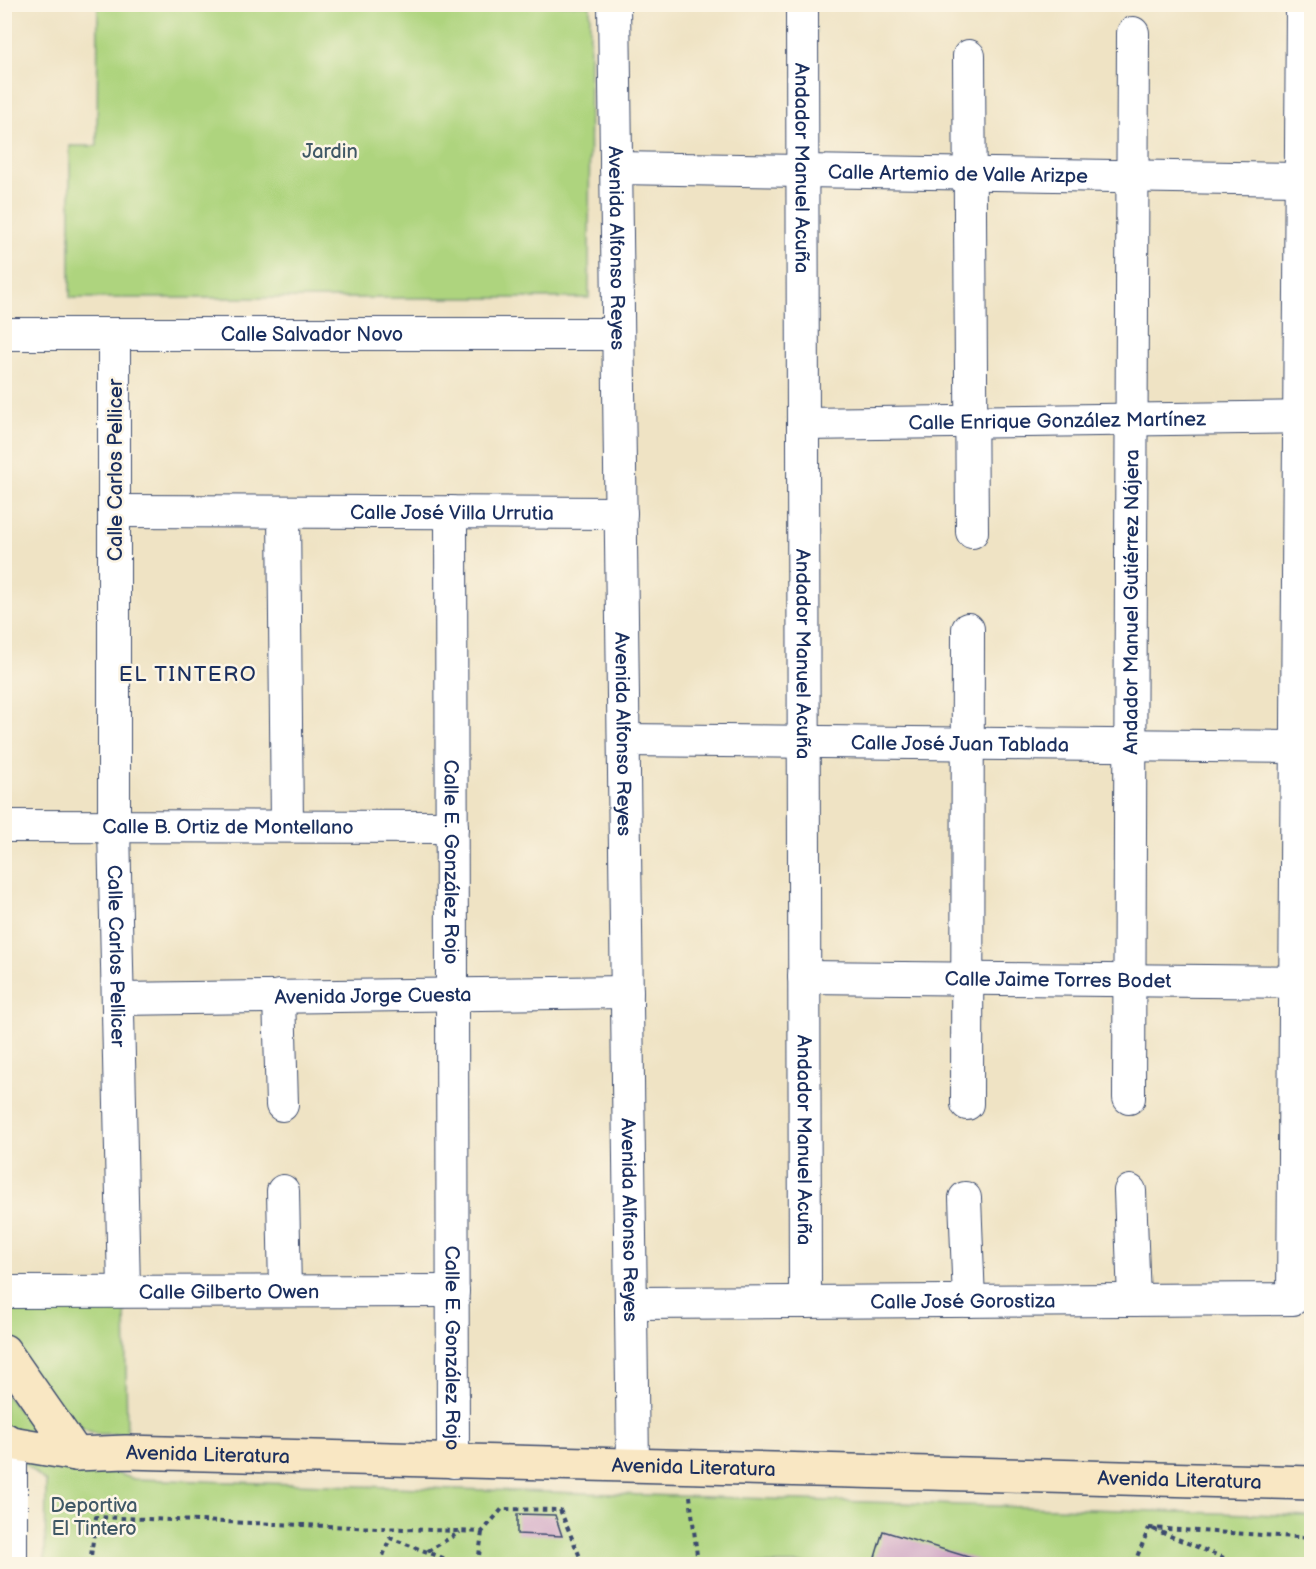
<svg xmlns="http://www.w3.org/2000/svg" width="1316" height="1569" viewBox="0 0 1316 1569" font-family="'Balsamiq Sans',sans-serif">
<rect width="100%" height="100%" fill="#fcf5e5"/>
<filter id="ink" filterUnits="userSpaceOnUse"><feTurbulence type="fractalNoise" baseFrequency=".0167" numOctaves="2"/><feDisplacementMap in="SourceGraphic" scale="12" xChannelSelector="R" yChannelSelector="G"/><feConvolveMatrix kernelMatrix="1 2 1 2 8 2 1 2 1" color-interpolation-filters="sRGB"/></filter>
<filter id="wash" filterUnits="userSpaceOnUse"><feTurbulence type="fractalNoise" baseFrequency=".008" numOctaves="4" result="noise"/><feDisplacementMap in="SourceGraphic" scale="24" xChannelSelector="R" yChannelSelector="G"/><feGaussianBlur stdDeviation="1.35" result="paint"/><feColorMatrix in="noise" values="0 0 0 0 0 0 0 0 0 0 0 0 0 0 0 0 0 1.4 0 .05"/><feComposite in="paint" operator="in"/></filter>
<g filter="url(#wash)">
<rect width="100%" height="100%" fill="#efe3c4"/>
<g fill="#aed47e" stroke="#64826e" stroke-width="1.5">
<polygon points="98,5 590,5 589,298 70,298 70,146 97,146"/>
<polygon points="5,1303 125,1303 127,1434 97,1434 64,1421 51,1407 5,1332"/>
<polygon points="4,1393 65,1466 113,1472 134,1479 1311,1516 1311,1564 45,1564 46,1482 5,1447"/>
</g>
<g id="blocks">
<g fill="#ca9cc1">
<polygon points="517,1514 555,1515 562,1536 517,1534"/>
<polygon points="883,1531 991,1564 873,1564"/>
</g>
</g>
</g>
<g filter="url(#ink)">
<use href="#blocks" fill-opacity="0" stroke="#3b4a6d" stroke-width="1.5"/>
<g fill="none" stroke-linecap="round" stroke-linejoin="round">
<g stroke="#3b4a6d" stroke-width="34">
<g id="street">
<path id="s1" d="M614 4 633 1465"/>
<path id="s2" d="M802 4 805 1302"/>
<polyline points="969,56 972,532"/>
<path id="s3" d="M616 168 1301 179"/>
<path id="s4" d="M4 334H618"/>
<path id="s5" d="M114 334V826L124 1290"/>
<path id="s6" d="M803 424 1312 417"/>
<path id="s7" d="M116 511 621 513"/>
<polyline points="284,512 287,826"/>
<path id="s8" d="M451 512 453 1462"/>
<path id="s9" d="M624 740 1297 747"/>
<path id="s10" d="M4 826 452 827"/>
<path id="s11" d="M804 977 1312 982"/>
<polyline points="279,996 282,1105"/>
<path id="s12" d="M118 999 627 992"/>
<path id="s13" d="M1129 1098 1133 33"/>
<polyline points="967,1104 968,629"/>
<polyline points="283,1191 285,1291"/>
<polyline points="1130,1191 1134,1300"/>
<polyline points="965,1198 969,1301"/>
<path id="s14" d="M4 1292 453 1291"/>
<path id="s15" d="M631 1303 1293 1299 1302 4"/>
<polyline points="11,1564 11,1443"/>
</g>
</g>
<g stroke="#3b4a6d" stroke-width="36">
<g id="secondary">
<polyline points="4,1351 76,1454"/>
<path id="s16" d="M4 1439 11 1443 76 1454 126 1452 1312 1483"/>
</g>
</g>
<g stroke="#3b4a6d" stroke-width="4" stroke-dasharray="4.5 4.5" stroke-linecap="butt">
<polyline points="690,1496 698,1564"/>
<polyline points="1149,1528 1312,1538"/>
<polyline points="1153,1529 1239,1564"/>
<polyline points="428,1551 460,1532"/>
<polyline points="90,1564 96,1517 482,1532 502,1509 560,1510 583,1564"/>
<polyline points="326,1564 327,1560 337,1564"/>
<polyline points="380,1564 390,1538 459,1564"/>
<polyline points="478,1564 482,1532"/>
<polyline points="1134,1564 1149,1528"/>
</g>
<use href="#street" stroke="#fff" stroke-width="32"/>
<use href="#secondary" stroke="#f9e7c3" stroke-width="33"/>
</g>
</g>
<g text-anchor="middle" stroke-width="5" stroke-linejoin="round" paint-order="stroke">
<g font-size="20" fill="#405866" stroke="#fcf5e5">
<text x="330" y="158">Jardin</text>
<text x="94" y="1512">Deportiva<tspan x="94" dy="23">El Tintero</tspan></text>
</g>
<g font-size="20" fill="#1b2f5e" stroke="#fcf5e5">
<text dy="7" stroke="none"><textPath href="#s2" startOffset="164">Andador Manuel Acuña</textPath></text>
<text dy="7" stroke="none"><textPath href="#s3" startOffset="342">Calle Artemio de Valle Arizpe</textPath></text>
<text dy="7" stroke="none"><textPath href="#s1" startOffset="244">Avenida Alfonso Reyes</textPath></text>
<text dy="7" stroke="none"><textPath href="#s4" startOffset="308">Calle Salvador Novo</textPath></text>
<text dy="7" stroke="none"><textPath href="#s6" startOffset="254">Calle Enrique González Martínez</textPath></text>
<text transform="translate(115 470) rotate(-90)" y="7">Calle Carlos Pellicer</text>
<text dy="7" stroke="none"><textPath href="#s7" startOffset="336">Calle José Villa Urrutia</textPath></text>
<text dy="7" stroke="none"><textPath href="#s13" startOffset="496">Andador Manuel Gutiérrez Nájera</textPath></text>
<text dy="7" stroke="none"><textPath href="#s2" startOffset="650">Andador Manuel Acuña</textPath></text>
<text dy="7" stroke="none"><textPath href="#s1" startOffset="730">Avenida Alfonso Reyes</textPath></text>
<text dy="7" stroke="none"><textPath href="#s9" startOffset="336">Calle José Juan Tablada</textPath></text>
<text dy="7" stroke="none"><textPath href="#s10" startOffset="224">Calle B. Ortiz de Montellano</textPath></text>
<text dy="7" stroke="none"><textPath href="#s8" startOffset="350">Calle E. González Rojo</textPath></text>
<text dy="7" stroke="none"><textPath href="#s5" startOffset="622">Calle Carlos Pellicer</textPath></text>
<text dy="7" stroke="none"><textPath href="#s11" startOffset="254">Calle Jaime Torres Bodet</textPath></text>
<text dy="7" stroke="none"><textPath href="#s12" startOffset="255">Avenida Jorge Cuesta</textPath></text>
<text dy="7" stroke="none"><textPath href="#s2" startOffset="1136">Andador Manuel Acuña</textPath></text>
<text dy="7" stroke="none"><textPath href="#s1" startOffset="1216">Avenida Alfonso Reyes</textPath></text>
<text dy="7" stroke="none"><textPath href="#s14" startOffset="225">Calle Gilberto Owen</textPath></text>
<text dy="7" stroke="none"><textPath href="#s15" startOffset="332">Calle José Gorostiza</textPath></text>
<text dy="7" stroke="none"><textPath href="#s8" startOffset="836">Calle E. González Rojo</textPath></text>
<text dy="7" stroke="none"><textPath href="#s16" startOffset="206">Avenida Literatura</textPath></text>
<text dy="7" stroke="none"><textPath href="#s16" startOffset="692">Avenida Literatura</textPath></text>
<text dy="7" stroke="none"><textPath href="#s16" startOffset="1178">Avenida Literatura</textPath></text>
</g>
<g font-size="21" letter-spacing="1.5" fill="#1b2f5e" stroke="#fcf5e5">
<text x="188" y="681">EL TINTERO</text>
</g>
</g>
<rect width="1316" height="1569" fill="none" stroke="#fcf5e5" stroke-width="24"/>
</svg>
